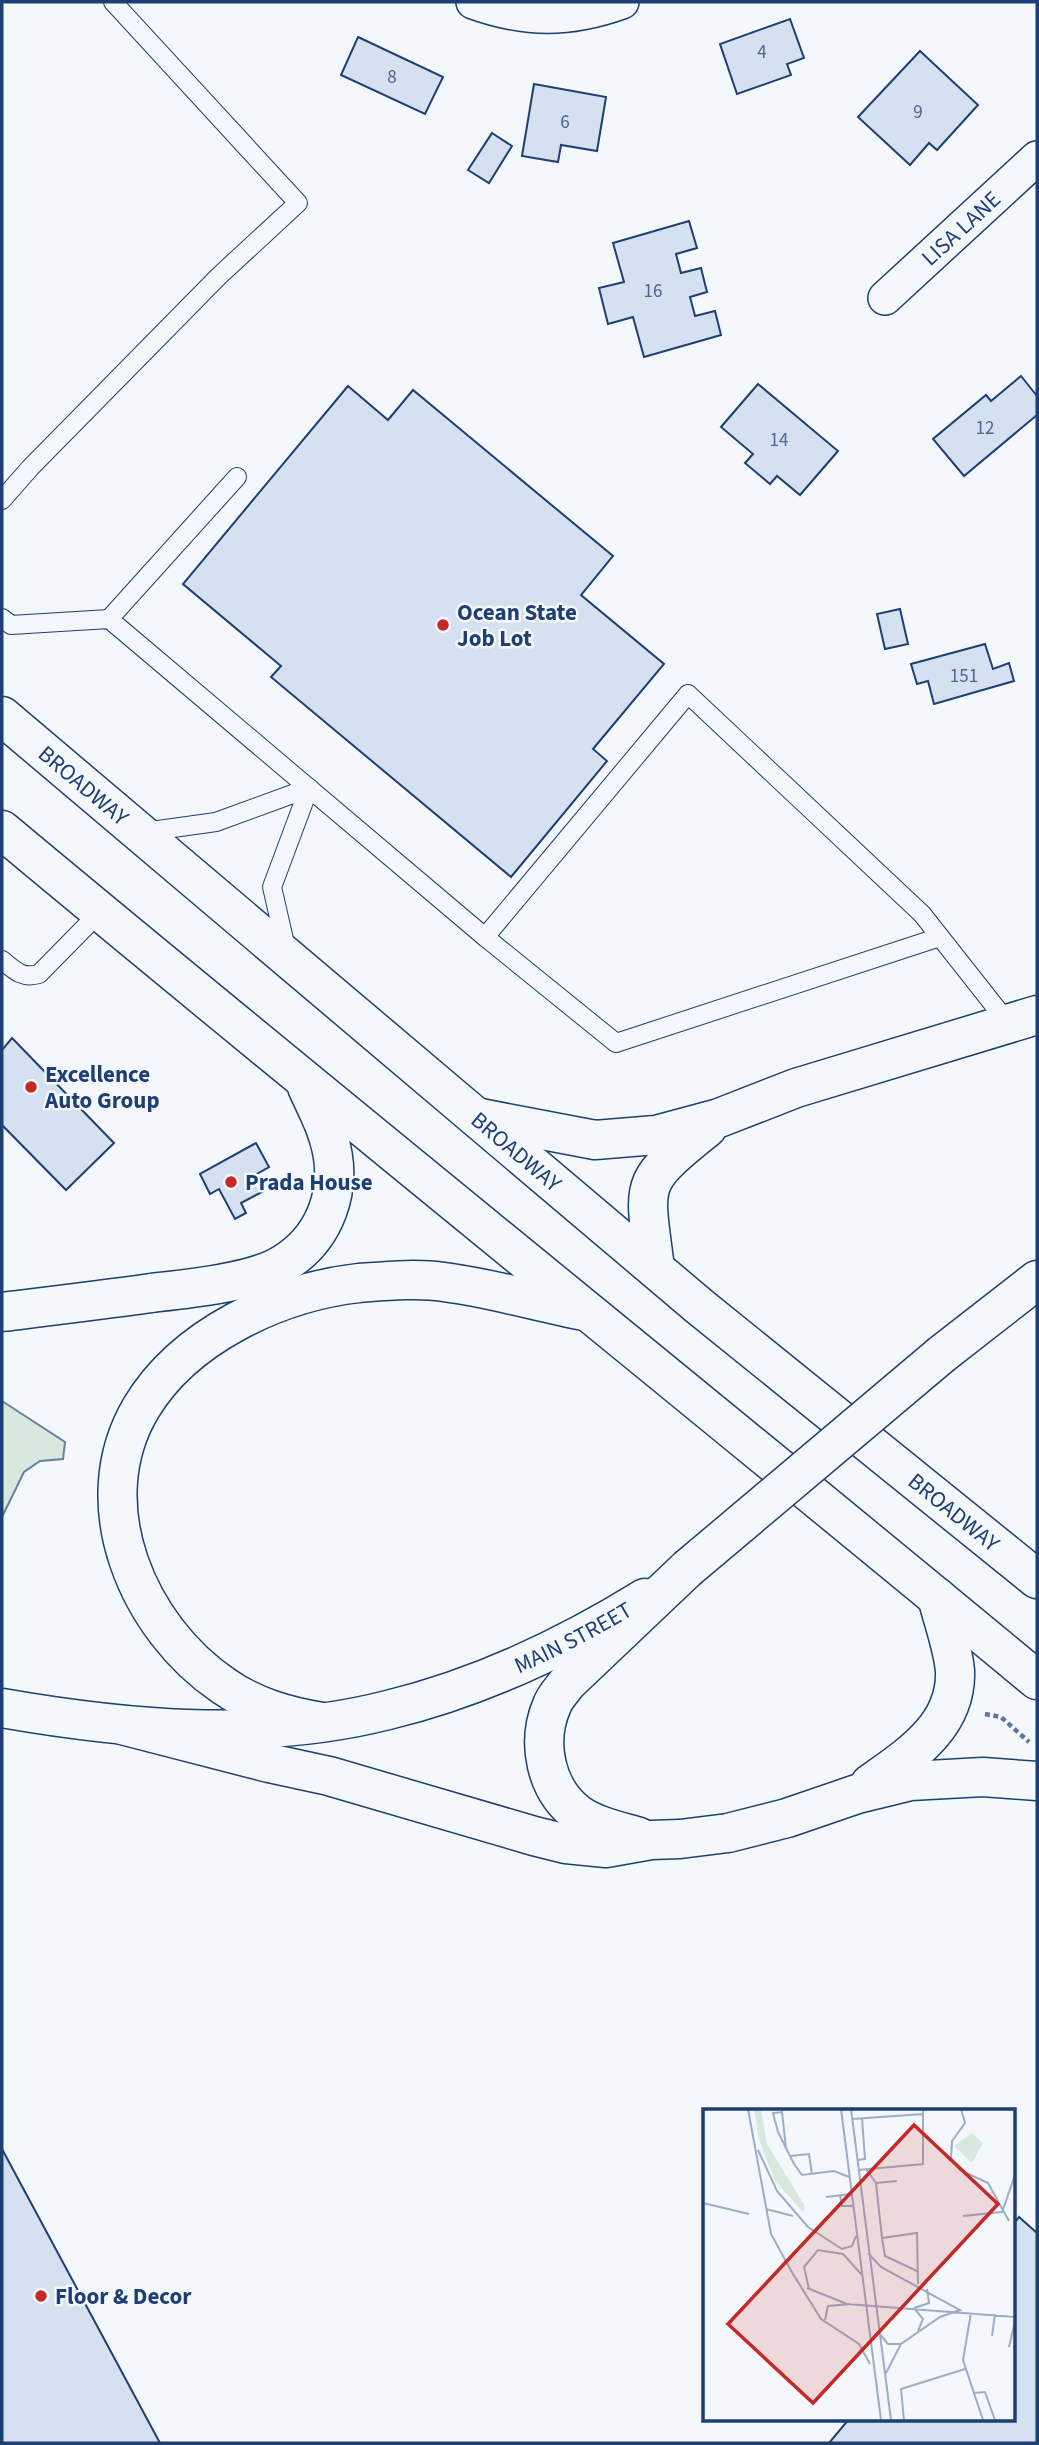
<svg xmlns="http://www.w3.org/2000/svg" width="1039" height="2445" viewBox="0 0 1039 2445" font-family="'Source Sans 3',sans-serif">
<rect width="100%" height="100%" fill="#f4f7fb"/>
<polygon fill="#d7e8df" stroke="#687fa3" stroke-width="2" points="2,1401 65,1442 63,1459 40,1461 24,1472 2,1517"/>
<g fill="#d5e0f0" stroke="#1d3f73" stroke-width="2">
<polygon points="790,19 804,58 787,64 791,75 737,94 720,44"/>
<polygon points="358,37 443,77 425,114 341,75"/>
<polygon points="920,51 978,105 937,150 929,143 910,165 858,117"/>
<polygon points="534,84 606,97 597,151 561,145 558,162 522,156"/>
<polygon points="492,133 512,146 489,183 468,170"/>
<polygon points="689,221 697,248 676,254 681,273 701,268 707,292 690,297 695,316 715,311 721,335 644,357 633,317 608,324 599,288 624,282 613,243"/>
<polygon points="1021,376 1037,396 1037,415 964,476 933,439 986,395 991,401"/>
<polygon points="758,384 838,451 800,495 777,476 770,484 745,463 753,454 721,427"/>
<polygon points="348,386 388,420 413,390 613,556 581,595 664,664 593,749 607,761 511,877 271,677 281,666 183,584"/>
<polygon points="900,609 908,644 885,649 877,614"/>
<polygon points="985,644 993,669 1009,663 1014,681 934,704 928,681 917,684 911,664"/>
<polygon points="12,1038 114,1143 66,1190 2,1125 2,1050"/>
<polygon points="256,1143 269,1167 255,1175 264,1191 241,1203 246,1213 235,1219 219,1189 210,1194 200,1174"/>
<polygon points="2,2149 160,2443 2,2443"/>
<polygon points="1019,2217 1037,2233 1037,2443 829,2443 849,2419 1013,2419 1013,2225"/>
</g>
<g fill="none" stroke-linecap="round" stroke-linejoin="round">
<g stroke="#1d3f73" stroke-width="20">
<g id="lane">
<polyline points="2,500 30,468 219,276 298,203 113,2"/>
<polyline points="2,618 11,625 109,619 485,937 688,694 922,914 1008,1023"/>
<polyline points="109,619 237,477"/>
<polyline points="144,832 216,822 309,788"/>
<polyline points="485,937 616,1043 940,937"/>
<polyline points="286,948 272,887 309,788"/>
<path d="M2 960C14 970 22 979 39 974L100 912"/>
</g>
</g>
<g stroke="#1d3f73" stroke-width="36">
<g id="street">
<path d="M473 2C526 21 569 21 622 2"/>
<path id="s1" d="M885 298 1037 158"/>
</g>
</g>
<g stroke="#1d3f73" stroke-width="41">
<g id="primary">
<polyline points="942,1354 1037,1280"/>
<path id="s2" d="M2 1708C128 1730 262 1742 388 1710 478 1688 566 1647 645 1598"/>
</g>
</g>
<g stroke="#1d3f73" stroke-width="41">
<g id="highway">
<path id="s3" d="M2 716 699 1306 1037 1579"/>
<path d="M2 830C345 1116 693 1395 1037 1680"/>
<polyline points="480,1118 595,1140 656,1135 719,1118 796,1088 1037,1015"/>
<path d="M655 1268C644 1181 637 1184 707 1128"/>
<path d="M2 1312C51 1306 101 1300 151 1293 186 1289 246 1283 276 1268 326 1242 345 1188 328 1136 323 1119 314 1103 307 1087"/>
<path d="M322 1722C287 1716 254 1707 224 1686 138 1628 84 1504 141 1408 184 1336 278 1292 359 1283 386 1281 417 1278 444 1282 491 1288 538 1302 584 1311"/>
<polyline points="122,1725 269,1763 329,1776 534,1836 566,1844 606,1848 651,1840 680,1839 728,1833 787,1818 857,1794 910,1781 983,1777 1037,1781"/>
<path d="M870 1784C909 1756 957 1727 955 1671 953 1647 943 1621 937 1597"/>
<path d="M639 1837C619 1831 595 1826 578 1814 545 1789 536 1742 552 1705 555 1697 562 1690 567 1683L687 1569"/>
</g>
</g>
<polyline stroke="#5e769c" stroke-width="4.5" stroke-dasharray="5 3.5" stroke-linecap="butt" points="985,1714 1001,1717 1029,1742"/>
<use href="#lane" stroke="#f4f7fb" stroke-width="18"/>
<use href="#street" stroke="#f4f7fb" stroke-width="33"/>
<use href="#primary" stroke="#f4f7fb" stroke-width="38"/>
<use href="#highway" stroke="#f4f7fb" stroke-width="38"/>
<g stroke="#1d3f73" stroke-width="41" stroke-linecap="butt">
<polyline id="primary-bridge" points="687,1569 942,1354"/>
</g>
<use href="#primary-bridge" stroke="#f4f7fb" stroke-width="38"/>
</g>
<g fill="#c62828" stroke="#f4f7fb" stroke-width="2.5">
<circle cx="443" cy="625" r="7"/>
<circle cx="31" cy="1087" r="7"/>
<circle cx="231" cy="1182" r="7"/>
<circle cx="41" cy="2296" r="7"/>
</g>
<g text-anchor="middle" stroke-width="5" stroke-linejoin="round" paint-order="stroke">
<g font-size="19" fill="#4b6792">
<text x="762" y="58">4</text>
<text x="392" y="83">8</text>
<text x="918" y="118">9</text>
<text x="565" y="128">6</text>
<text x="653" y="297">16</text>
<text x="985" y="434">12</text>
<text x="779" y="446">14</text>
<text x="964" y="682">151</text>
</g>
<g font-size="23" fill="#1d3f73" stroke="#f4f7fb">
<text dy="8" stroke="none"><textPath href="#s1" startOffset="103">LISA LANE</textPath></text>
<text dy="8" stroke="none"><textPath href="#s3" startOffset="107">BROADWAY</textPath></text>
<text dy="8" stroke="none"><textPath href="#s3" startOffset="674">BROADWAY</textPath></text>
<text dy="8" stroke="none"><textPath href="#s3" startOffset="1241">BROADWAY</textPath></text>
<text dy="8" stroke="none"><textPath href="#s2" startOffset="588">MAIN STREET</textPath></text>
</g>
<g font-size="23" font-weight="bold" fill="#1d3f73" stroke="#f4f7fb" text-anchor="start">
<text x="457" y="620">Ocean State<tspan x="457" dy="26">Job Lot</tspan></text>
<text x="45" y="1082">Excellence<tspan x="45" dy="26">Auto Group</tspan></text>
<text x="245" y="1190">Prada House</text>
<text x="55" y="2304">Floor &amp; Decor</text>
</g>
</g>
<g transform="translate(703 2109)">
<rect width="312" height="312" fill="#f4f7fb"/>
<path d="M51 0H58L64 35 102 97 100 103 72 72 56 31ZM269 24 280 34 269 54 251 37Z" fill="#d7e8df"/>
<path fill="none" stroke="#9eadc5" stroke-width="2" d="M45 0 68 125 91 167M138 0 178 311M148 0 188 311M258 0 262 14 249 32 248 49 257 61 285 74 306 112M149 10 220 5M83 39 79 3 70 4 75 23 91 55 99 66 131 62 146 68M55 41 74 82 105 118 139 140 149 137 153 127M87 47 106 45 109 65M155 51 162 50 159 9M163 60 173 74 179 129 214 124 215 175M155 61 220 55V0M173 74 194 72M137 86 139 97H150M123 88 148 85M0 94 46 105M63 100 90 107M260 107 299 103 312 66M179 129 182 147 216 163M165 144 178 158 257 201 237 208 198 235 183 264M90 165 118 210 156 235 167 255M104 179 144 195 312 208M106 180 101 158 115 141 140 145 159 166M211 199 226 194 224 180M211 199 220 210 215 222M268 204 260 251 280 311M122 211 125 197 148 195M176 224 185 235H197M289 227 292 205M306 238 312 212M270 284 282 283 292 311M201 311 198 280 262 260"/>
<path fill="#c62828" fill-opacity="0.15" stroke="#c62828" stroke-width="3.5" d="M211 16 295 95 110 294 25 215Z"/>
<rect width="312" height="312" fill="none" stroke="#1d3f73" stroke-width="3.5"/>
</g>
<rect width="1039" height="2445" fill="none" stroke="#1d3f73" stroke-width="7"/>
</svg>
